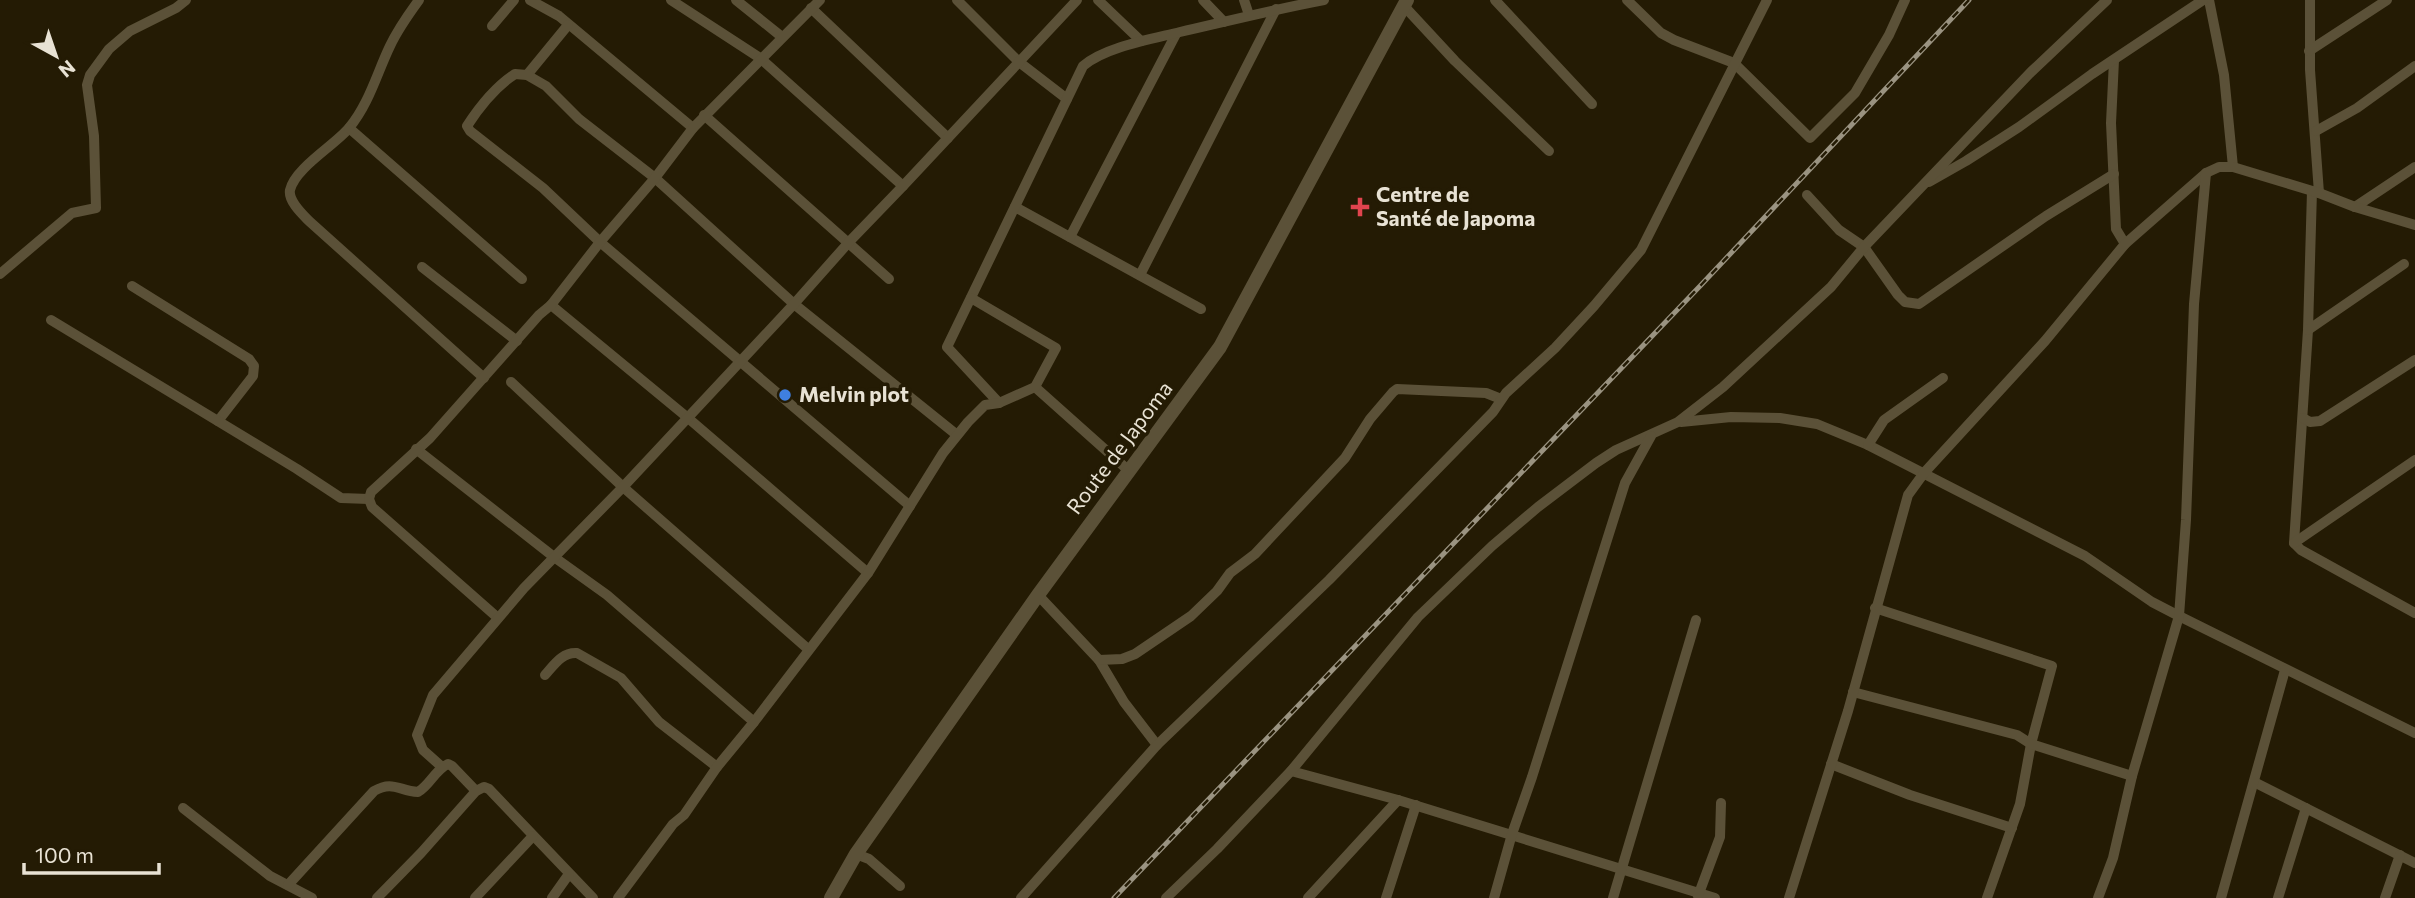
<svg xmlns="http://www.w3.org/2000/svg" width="2415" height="898" viewBox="0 0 2415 898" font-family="Commissioner,sans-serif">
<rect width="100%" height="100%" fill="#241b04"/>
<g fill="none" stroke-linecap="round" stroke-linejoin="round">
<g stroke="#5b5138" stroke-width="10">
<path d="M419 0C408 15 398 29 390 46 377 73 369 104 349 128 335 145 295 168 290 190 288 201 302 214 309 221L484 378"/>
<polyline points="530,0 559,16 693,128"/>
<polyline points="671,0 760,58 903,186"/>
<polyline points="736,0 782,37"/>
<polyline points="957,0 1019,62 1067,99"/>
<polyline points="1098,0 1141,41"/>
<polyline points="1203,0 1224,22"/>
<polyline points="1244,0 1249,15"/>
<polyline points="1495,0 1592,104"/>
<polyline points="1627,0 1661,33 1674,40 1734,63 1810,138 1855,93 1889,35 1905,0"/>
<polyline points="2209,0 2224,75 2233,167"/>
<polyline points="2310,0 2310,70 2319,193"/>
<polyline points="1404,6 1455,61 1549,151"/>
<polyline points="811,8 948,138"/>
<polyline points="492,26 514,0"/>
<polyline points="2309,51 2387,0"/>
<polyline points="2114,60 2111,123 2116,229 2125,244"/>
<polyline points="527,75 568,25"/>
<polyline points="704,115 889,279"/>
<polyline points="349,128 522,279"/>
<polyline points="2316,131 2357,108 2415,66"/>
<polyline points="1929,182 1966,161 2019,127 2092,74 2203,0"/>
<polyline points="2312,191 2308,330 2294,543 2301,550 2415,613"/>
<polyline points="1807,195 1839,230 1864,247 1898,295 1905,302 1919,304 2046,216 2114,174"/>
<polyline points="1015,207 1201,309"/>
<polyline points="2355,207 2415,167"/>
<polyline points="1070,237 1176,34"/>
<polyline points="422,267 517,341"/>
<polyline points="0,274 72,213 96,208 94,136 87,85 90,75 109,49 130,31 176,8 186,0"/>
<polyline points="1140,275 1276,9"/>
<polyline points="132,286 249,359 254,366 253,376 218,421"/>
<polyline points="551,305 688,418 868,573"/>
<polyline points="51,320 297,469 341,498 369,499"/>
<polyline points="2308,330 2404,264"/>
<polyline points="511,382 623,487 808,649"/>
<polyline points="1035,387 1128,470"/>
<path d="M999 403 947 347 1083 66C1105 47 1152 39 1180 32 1228 21 1276 9 1324 0"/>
<polyline points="2303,418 2310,422 2320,421 2415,360"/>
<polyline points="1681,422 1731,417 1780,418 1817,424 1868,445 2085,556 2152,602 2179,616 2415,733"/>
<polyline points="1868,445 1884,420 1943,378"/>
<polyline points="416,449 554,557 607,595 754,722"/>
<path d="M910 506 600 242 543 188 470 131 467 126C480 106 495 87 515 74L527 75 546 86 579 119 655 178 794 304 957 435"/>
<polyline points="2294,543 2415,460"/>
<polyline points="1038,595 1099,660 1124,702 1157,745"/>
<polyline points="1875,608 2052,666 2031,744 2020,804 1987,898"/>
<polyline points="498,618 372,507 369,499 371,492 430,438 539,315 551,305 600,242 655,178 693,128 820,0"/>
<polyline points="1099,660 1122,659 1135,654 1191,616 1217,591 1230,573 1255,554 1345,458 1370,419 1393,392 1397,389 1486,393 1501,399"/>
<path d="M545 675C554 665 562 652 577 653L621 678 659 722 717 767"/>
<polyline points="1853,692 2017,735 2031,744 2132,776"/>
<polyline points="1831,764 1910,795 2012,828"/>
<polyline points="442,767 423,750 417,735 433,695 524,588 623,487 794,304 849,242 903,186 1077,0"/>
<polyline points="1291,771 1398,800 1715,898"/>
<polyline points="2254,782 2415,863"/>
<polyline points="183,808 270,876 312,898"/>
<polyline points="856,854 869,859 900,886"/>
<path d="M288 885 374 791C393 780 399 791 418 792 430 785 435 770 448 764L452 766 476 791"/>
<polyline points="1698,896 1720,837 1721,803"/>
<polyline points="377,898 421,853 476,791 484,787 489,789 593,898"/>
<polyline points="475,898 533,836"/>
<polyline points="552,898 569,874"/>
<polyline points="618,898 673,824 684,815 717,767 754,722 868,573 943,453 968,422 985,405 999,403 1035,387 1056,348 971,298"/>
<polyline points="1021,898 1157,745 1329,580 1493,412 1506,393 1555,348 1594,306 1641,250 1767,0"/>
<polyline points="1166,898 1217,849 1291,771 1418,617 1492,546 1538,507 1596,463 1616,450 1678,422 1723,387 1831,287 1864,247 2031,72 2107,0"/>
<polyline points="1308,898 1398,800"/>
<polyline points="1386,898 1416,805"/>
<polyline points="1494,898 1512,834 1532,777 1625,483 1651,436"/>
<polyline points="1613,898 1696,620"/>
<polyline points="1789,898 1848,711 1908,495 1924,473 2045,341 2125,244 2206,173 2219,167 2233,167 2319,193 2355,207 2415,225"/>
<polyline points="2098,898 2113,858 2132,776 2179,616 2186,520 2194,304 2206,173"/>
<polyline points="2221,898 2285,670"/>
<polyline points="2278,898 2306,808"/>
<polyline points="2385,898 2400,855"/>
</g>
<polyline stroke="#5b5138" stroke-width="14" points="831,898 856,854 1038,595 1220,347 1407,0"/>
<g stroke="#9a9381" stroke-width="5">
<polyline id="rail" points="1114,898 1701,285 1969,0"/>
</g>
<use href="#rail" stroke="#241b04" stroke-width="2.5" stroke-dasharray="8" stroke-linecap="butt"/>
</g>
<path fill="#e0444e" stroke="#241b04" stroke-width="2.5" d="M1356.5 196.5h7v7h7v7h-7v7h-7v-7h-7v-7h7z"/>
<circle fill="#3f7fe0" stroke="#241b04" stroke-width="2.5" cx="785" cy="395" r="7"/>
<g text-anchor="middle" stroke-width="7" stroke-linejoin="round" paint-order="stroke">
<g font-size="21" font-weight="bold" fill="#e8e2d4" stroke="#241b04" text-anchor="start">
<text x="1376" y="202">Centre de<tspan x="1376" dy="24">Santé de Japoma</tspan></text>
<text x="799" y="402">Melvin plot</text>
</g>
<g font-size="21" fill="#e8e2d4" stroke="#241b04">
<text transform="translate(1120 448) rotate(-53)" y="7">Route de Japoma</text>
</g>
</g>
<g transform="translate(56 56) rotate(140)" stroke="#241b04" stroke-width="5" paint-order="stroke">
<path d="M0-5L12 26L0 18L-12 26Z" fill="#e8e2d4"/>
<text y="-10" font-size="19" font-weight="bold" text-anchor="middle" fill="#e8e2d4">N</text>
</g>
<path d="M24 863v10h135v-10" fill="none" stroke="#e8e2d4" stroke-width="3.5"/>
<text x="35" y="863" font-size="21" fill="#e8e2d4" stroke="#241b04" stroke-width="5" paint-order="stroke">100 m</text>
</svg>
